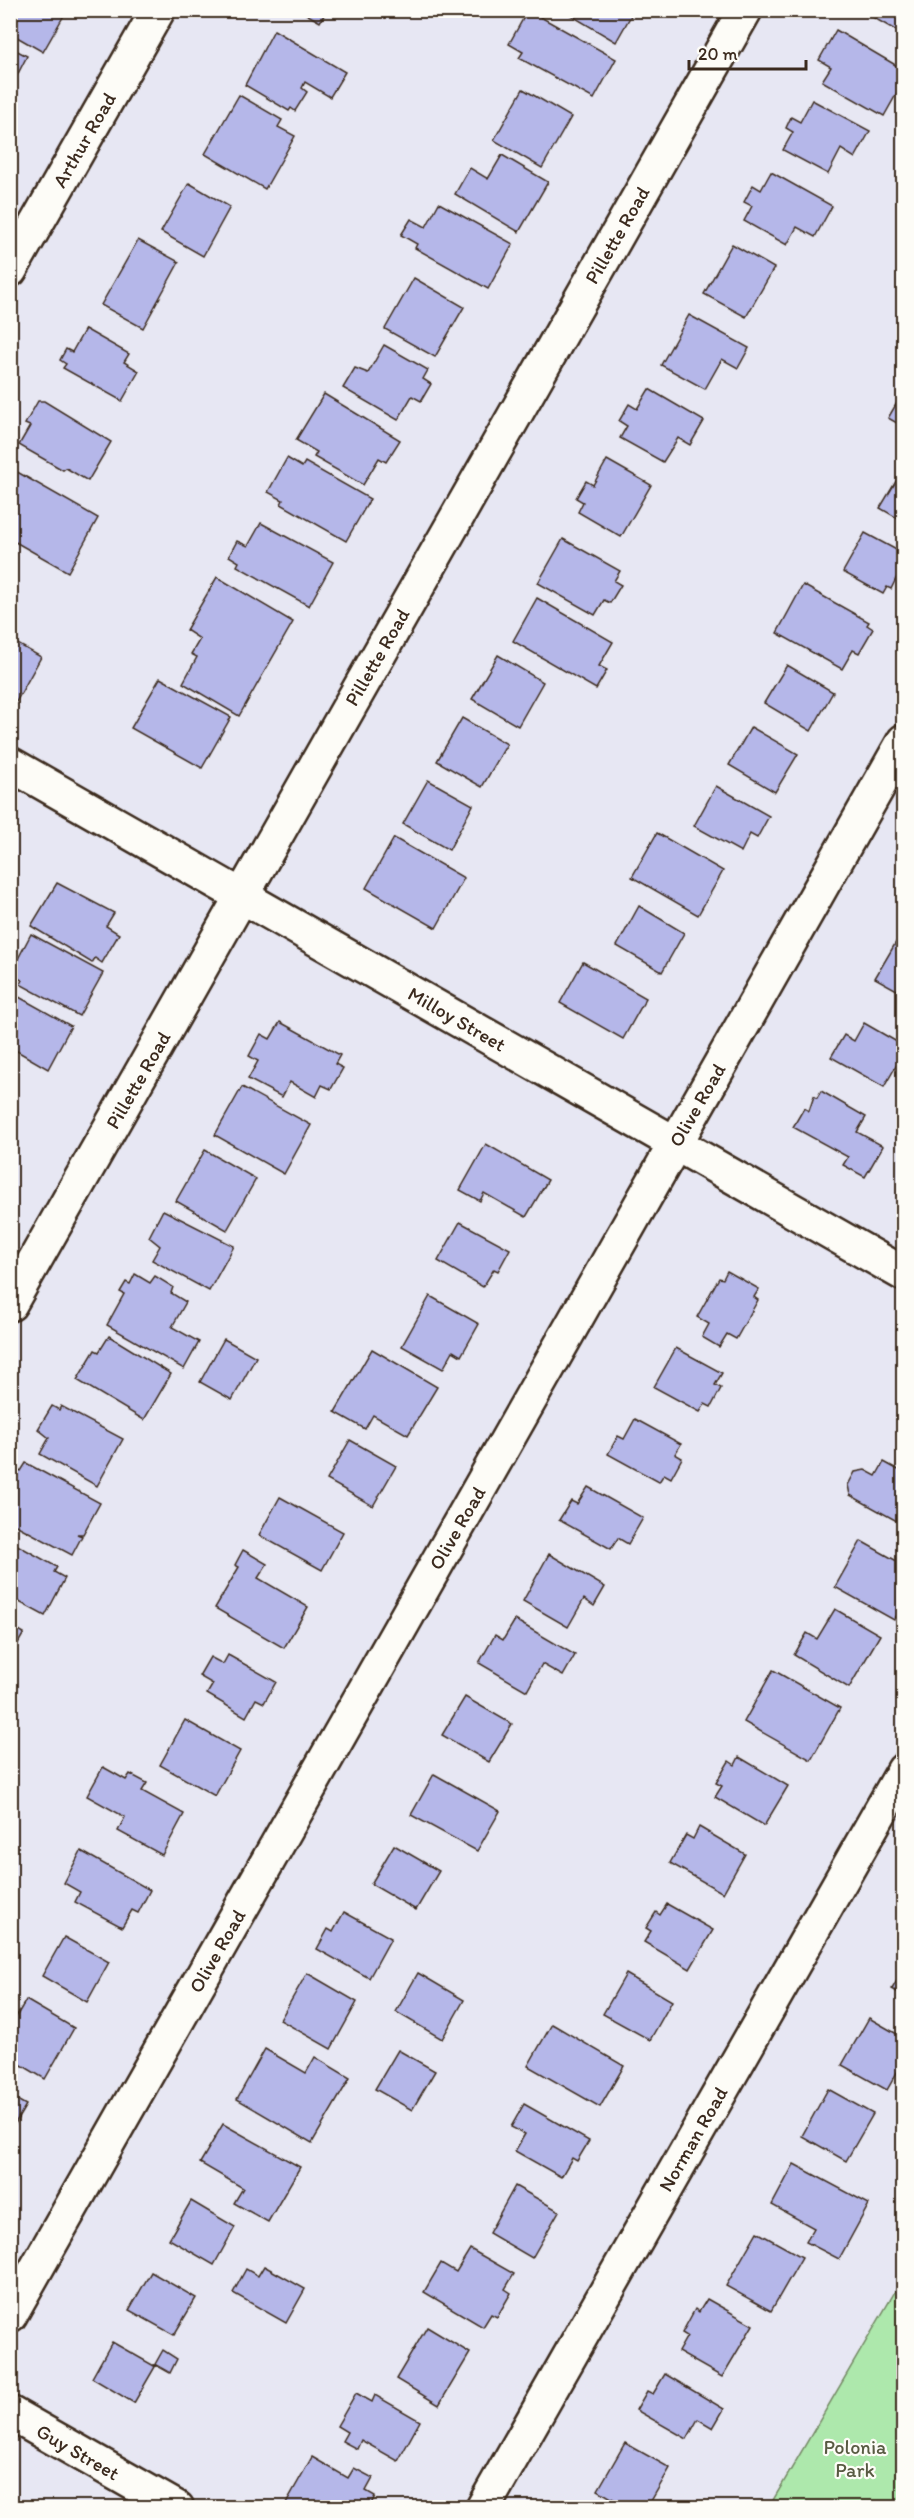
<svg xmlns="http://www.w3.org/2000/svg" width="914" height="2518" viewBox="0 0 914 2518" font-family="Itim,sans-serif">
<rect width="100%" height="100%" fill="#e7e7f3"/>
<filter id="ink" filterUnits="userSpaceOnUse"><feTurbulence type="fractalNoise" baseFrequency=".0167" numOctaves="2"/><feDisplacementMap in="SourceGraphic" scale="12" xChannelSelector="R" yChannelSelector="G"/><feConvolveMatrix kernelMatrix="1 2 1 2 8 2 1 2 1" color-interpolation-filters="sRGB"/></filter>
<g filter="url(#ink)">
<polygon fill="#ade8ac" stroke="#748965" stroke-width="1.5" points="903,2278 903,2507 769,2507"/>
<g fill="#b5b7e9" stroke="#3b2a1e" stroke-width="1.5">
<polygon points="10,10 67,10 43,52 10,33"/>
<polygon points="299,10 327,10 320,22"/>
<polygon points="528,10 616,59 594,99 519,58 523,52 509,44"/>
<polygon points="568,10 634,10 616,42 567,13"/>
<polygon points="860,10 904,10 904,35"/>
<polygon points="274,30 345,72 330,97 305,82 302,88 307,92 295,111 291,108 289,111 245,85"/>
<polygon points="836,30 904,70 904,97 897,93 884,116 822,81 831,67 819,60"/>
<polygon points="10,47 27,56 10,89"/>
<polygon points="523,89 571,117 542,168 494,140"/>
<polygon points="239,95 282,120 278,127 295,136 265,189 205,154"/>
<polygon points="812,100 870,131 855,158 841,149 828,174 783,150 793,132 786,128 791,117 800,122"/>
<polygon points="502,155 548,182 519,232 455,194 470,168 488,179"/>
<polygon points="771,172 832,206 815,237 797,227 787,245 744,221 752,206 744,202 753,185 761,190"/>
<polygon points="189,183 230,207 203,256 161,232"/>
<polygon points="439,203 513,244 488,289 415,248 417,244 401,235 411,219 426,227"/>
<polygon points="138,240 179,262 143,328 101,305"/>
<polygon points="732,244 774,268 746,317 704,294"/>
<polygon points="414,278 464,307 435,357 385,329"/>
<polygon points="689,315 749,348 738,368 722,359 705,389 661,365"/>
<polygon points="85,329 129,354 124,362 139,371 122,401 63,368 66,364 60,360 66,349 72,352"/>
<polygon points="384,345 428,370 423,379 431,384 421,401 412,396 398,420 343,388 355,368 368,373"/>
<polygon points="649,389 704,421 690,445 678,438 663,462 620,438 627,426 619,421 629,404 637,409"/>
<polygon points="904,391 904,427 888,418"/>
<polygon points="324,394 400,440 386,462 379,458 363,485 314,457 317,452 296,440"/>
<polygon points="38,401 44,401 111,442 88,481 66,468 63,470 19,445 30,426 25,424"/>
<polygon points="287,458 302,467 305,462 370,499 346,541 281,504 283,500 268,492"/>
<polygon points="607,460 651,485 621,537 578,512 583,502 576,498 586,481 593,485"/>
<polygon points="904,468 904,522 880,508"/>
<polygon points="12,469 98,518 68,572 10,539"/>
<polygon points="261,523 333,562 309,606 237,566 239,562 229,556 237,541 248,546"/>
<polygon points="865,533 904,554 904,576 901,580 897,577 891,589 887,587 883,594 843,572"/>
<polygon points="563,539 620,571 614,581 621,585 610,603 604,600 595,615 538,583"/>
<polygon points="217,577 293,622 239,716 183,683 197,657 191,654 200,639 186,630"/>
<polygon points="803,585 869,622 867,625 873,629 859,653 853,650 842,669 777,633"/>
<polygon points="537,598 613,642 599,666 607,670 596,689 513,641"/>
<polygon points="10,630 18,634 14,642 41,657 16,702 10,699"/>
<polygon points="498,655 543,682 518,726 472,699"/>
<polygon points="787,665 833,692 811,731 764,703"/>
<polygon points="160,678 231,717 202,768 131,728"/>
<polygon points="462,718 507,744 482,787 437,761"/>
<polygon points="751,727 798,754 775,792 729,765"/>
<polygon points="428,780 473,805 449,850 403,824"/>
<polygon points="716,786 769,816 757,838 750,834 741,852 694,826"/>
<polygon points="657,833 723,871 698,915 632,877"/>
<polygon points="394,838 464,878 436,928 366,888"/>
<polygon points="57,883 114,913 106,926 119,934 102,963 95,958 92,963 31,926"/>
<polygon points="639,906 684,933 662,972 617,946"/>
<polygon points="902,932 904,933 904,994 875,978"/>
<polygon points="31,934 103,973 79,1016 20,984 22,980 10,974"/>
<polygon points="583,962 646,998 623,1039 560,1003"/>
<polygon points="10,992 71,1026 48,1069 10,1047"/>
<polygon points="280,1022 340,1055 335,1064 343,1068 331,1089 322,1085 316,1097 290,1082 282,1097 248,1079 258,1061 249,1056 261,1034 270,1039"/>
<polygon points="864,1023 904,1046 904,1052 884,1087 831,1057 844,1035 854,1041"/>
<polygon points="242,1087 311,1125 284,1174 215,1135"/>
<polygon points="821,1091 866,1117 857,1132 883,1146 865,1177 843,1165 848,1157 793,1127 804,1108 809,1111 814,1096 817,1098"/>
<polygon points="486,1144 548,1180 526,1217 484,1193 480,1201 460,1190"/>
<polygon points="205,1150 256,1179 227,1230 176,1201"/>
<polygon points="163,1210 234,1246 209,1291 152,1260 160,1246 149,1237"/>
<polygon points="460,1222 510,1249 498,1271 494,1269 483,1287 438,1261"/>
<polygon points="727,1271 759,1289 754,1297 758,1300 736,1339 727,1334 719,1347 702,1337 709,1324 697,1317 719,1278 723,1279"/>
<polygon points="135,1274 150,1283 155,1276 173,1287 171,1293 186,1302 172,1327 199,1342 184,1369 107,1325 124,1294 120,1292 126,1282 130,1284"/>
<polygon points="430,1296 479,1324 461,1356 453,1351 443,1369 402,1346"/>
<polygon points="109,1336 171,1374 144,1420 77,1380 95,1350 99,1352"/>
<polygon points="224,1339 256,1357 232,1400 200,1382"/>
<polygon points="676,1348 722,1373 715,1385 721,1388 711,1407 705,1404 700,1412 654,1387"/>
<polygon points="372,1349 437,1387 408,1435 373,1415 365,1429 335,1412"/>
<polygon points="52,1406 59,1410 61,1406 123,1439 97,1486 40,1454 49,1438 38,1429"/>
<polygon points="635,1419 681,1444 675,1454 682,1458 671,1478 664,1474 659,1482 608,1454 618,1436 624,1439"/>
<polygon points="350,1440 396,1466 373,1506 327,1480"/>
<polygon points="884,1462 904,1473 904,1525 850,1495 848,1485 855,1472 865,1470 876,1476"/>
<polygon points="26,1463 100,1503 83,1534 77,1534 82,1536 72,1555 10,1522 10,1465 21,1471"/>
<polygon points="588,1487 643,1518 628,1544 618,1538 611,1549 559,1520 571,1501 577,1504"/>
<polygon points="280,1497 343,1532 322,1570 259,1535"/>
<polygon points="10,1541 57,1567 54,1572 65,1578 45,1616 10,1597"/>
<polygon points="861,1541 904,1565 904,1604 894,1620 835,1587"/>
<polygon points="243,1550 267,1564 258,1578 308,1607 284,1648 215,1608 239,1567 235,1565"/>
<polygon points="549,1554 605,1587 594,1606 584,1599 568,1627 523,1601"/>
<polygon points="835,1609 880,1635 849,1688 794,1655 807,1633 817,1639"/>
<polygon points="515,1620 575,1655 563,1676 542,1664 527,1691 479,1663 495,1635 503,1640"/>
<polygon points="10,1625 24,1633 10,1657"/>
<polygon points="228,1655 276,1682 264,1703 256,1699 246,1717 207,1694 213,1684 199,1676 210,1657 223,1664"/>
<polygon points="773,1670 840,1708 811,1760 744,1722"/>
<polygon points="465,1697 512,1724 489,1762 442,1735"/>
<polygon points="185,1720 240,1751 215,1796 160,1765"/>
<polygon points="739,1757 788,1786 764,1826 715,1797 722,1786 716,1783 729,1761 735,1765"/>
<polygon points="103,1767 126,1780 130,1774 147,1783 142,1791 184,1814 162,1855 118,1831 125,1817 87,1796"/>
<polygon points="434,1774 500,1811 477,1851 411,1815"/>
<polygon points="699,1827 745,1854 723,1893 670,1863 686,1835 693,1839"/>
<polygon points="394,1845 439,1871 416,1910 371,1884"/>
<polygon points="81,1851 150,1890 138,1913 132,1910 122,1927 75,1902 80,1892 64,1883"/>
<polygon points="667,1904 713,1930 690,1969 644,1942 651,1931 646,1928 656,1912 660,1915"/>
<polygon points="344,1912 391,1938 369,1978 317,1949 328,1929 333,1932"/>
<polygon points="64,1937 109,1962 87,2002 42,1976"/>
<polygon points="904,1969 904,1996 892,1989"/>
<polygon points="307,1973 357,2002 331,2049 280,2020"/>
<polygon points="418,1973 464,2000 442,2039 396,2012"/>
<polygon points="626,1974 672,2001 650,2040 603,2014"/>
<polygon points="26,2000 74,2028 45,2079 10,2058 10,2027"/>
<polygon points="869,2018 904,2038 904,2060 887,2090 842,2065"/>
<polygon points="552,2024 624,2066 600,2107 528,2066"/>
<polygon points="265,2049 306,2073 315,2057 350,2078 312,2143 237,2099"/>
<polygon points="398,2050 435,2071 412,2110 375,2089"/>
<polygon points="828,2089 873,2114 846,2161 802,2136"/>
<polygon points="10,2096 26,2105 10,2132"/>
<polygon points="524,2104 589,2141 577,2161 572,2158 561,2177 515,2151 525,2134 511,2127"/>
<polygon points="223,2124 300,2167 268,2222 234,2203 243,2188 200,2163"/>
<polygon points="794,2164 869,2204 839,2259 806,2242 814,2228 772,2205"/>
<polygon points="515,2186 559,2211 532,2258 489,2233"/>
<polygon points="191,2201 235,2227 214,2265 169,2239"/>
<polygon points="757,2232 802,2257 771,2311 726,2286"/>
<polygon points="470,2249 514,2274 505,2289 511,2293 497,2317 491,2314 483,2327 424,2292 441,2263 456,2272"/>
<polygon points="264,2266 305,2289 286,2323 233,2293 246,2269 258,2276"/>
<polygon points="151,2272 196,2298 174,2335 129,2310"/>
<polygon points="707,2299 753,2325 722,2377 678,2352 687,2336 682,2333 695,2309 699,2312"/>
<polygon points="427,2327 470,2353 439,2405 396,2379"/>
<polygon points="112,2342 154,2366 163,2350 177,2359 170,2373 156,2365 134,2403 92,2378"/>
<polygon points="665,2374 724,2409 713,2428 698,2419 687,2439 636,2410 647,2391 653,2394"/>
<polygon points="356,2393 372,2402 375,2395 420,2421 398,2461 361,2440 357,2449 342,2441 347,2432 337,2426"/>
<polygon points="625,2443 670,2468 647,2508 628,2508 598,2490"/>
<polygon points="312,2457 348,2478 354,2468 373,2478 366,2491 375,2496 369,2508 294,2508 286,2503"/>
</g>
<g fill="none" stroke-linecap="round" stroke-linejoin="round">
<g stroke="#3b2a1e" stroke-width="38">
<g id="minor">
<polyline points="10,270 158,10"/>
<polyline points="10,764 904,1274"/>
<polyline points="10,2315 904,741"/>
<polyline points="10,2413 177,2508"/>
<polyline points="483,2508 904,1770"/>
</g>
</g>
<g stroke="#3b2a1e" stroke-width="38">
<polyline id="tertiary" points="10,1304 745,10"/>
</g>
<use href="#minor" stroke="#fdfcf7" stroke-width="33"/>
<use href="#tertiary" stroke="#fdfcf7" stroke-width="33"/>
</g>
</g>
<g text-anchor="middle" stroke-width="4.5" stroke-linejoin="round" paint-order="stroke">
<g font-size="20" fill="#3b2a1e" stroke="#fdfcf7">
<text transform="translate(84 140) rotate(-60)" y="7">Arthur Road</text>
<text transform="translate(617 235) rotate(-60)" y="7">Pillette Road</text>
<text transform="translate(377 657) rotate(-60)" y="7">Pillette Road</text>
<text transform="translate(457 1019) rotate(30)" y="7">Milloy Street</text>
<text transform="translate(138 1080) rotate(-60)" y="7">Pillette Road</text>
<text transform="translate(697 1105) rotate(-60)" y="7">Olive Road</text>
<text transform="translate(457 1528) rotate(-60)" y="7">Olive Road</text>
<text transform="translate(217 1951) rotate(-60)" y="7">Olive Road</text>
<text transform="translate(693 2139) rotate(-60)" y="7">Norman Road</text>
<text transform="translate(78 2452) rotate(30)" y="7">Guy Street</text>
</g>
<g font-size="20" fill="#585a42" stroke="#fdfcf7">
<text x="855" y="2454">Polonia<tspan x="855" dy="23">Park</tspan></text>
</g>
</g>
<rect width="914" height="2518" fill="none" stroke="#fdfcf7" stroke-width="36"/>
<rect x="18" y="18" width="878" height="2482" fill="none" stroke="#3b2a1e" stroke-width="2" filter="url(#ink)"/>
<path d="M689 60v9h117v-9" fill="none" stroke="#3b2a1e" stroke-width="3"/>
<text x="698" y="60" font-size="18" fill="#3b2a1e" stroke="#fdfcf7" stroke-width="4.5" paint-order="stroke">20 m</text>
</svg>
